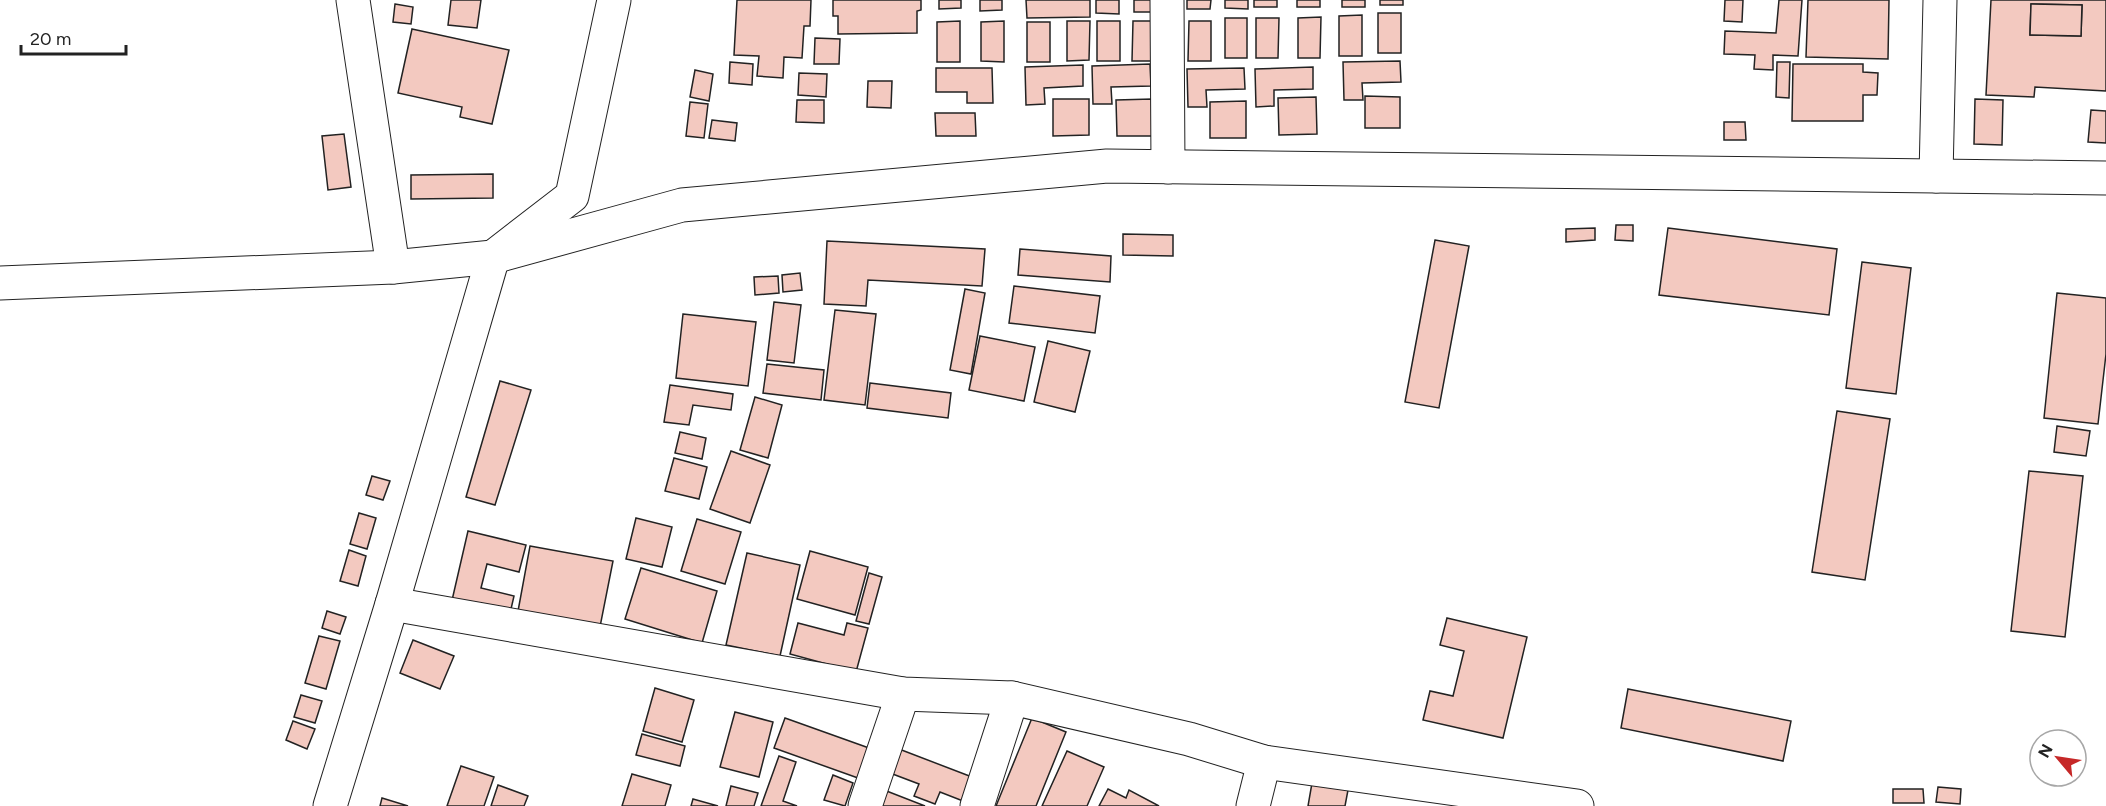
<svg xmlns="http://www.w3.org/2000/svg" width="2106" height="806" viewBox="0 0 2106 806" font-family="Figtree,sans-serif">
<rect width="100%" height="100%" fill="#fff"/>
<g fill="#f3c9c0" stroke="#222" stroke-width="1.5" fill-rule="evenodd">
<polygon points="451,0 481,0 477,28 448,25"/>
<polygon points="737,0 811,0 810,26 804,26 802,58 784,57 783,78 757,76 759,56 734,55"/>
<polygon points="833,0 921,0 921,10 917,11 917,33 838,34 838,16 833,16"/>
<polygon points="939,0 961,0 961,8 939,9"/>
<polygon points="980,0 1002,0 1002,10 980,11"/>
<polygon points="1026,0 1090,0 1090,17 1027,18"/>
<polygon points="1096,0 1119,0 1119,14 1096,13"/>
<rect x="1134" y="0" width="23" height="12"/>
<polygon points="1187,0 1211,0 1210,9 1187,9"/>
<polygon points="1225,0 1248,0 1248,9 1225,8"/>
<rect x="1254" y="0" width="23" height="7"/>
<rect x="1297" y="0" width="23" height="7"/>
<rect x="1342" y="0" width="23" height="7"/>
<rect x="1380" y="0" width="23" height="5"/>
<polygon points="1725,0 1743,0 1742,22 1724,21"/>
<polygon points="1779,0 1802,0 1798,56 1773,55 1773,70 1754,69 1755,55 1724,54 1725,31 1776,33"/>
<polygon points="1808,0 1889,0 1888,59 1806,57"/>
<path d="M1991 0H2106V91L2035 87 2034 97 1986 95ZM2031 4 2082 5 2081 36 2030 35Z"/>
<polygon points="395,4 413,7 411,24 393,22"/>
<polygon points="2031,4 2082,5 2081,36 2030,35"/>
<rect x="1378" y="13" width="23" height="40"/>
<polygon points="1362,15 1362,56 1339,56 1339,16"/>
<polygon points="1321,17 1320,58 1298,58 1298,18"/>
<rect x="1225" y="18" width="22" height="40"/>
<polygon points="1256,18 1279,18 1278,58 1256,58"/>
<polygon points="960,21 960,62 937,62 937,22"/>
<polygon points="1004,21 1004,62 981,61 981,22"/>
<polygon points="1067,21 1090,21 1089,60 1067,61"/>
<rect x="1097" y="21" width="23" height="40"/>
<polygon points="1133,21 1155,21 1156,61 1132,61"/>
<polygon points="1189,21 1211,21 1211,61 1188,61"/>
<rect x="1027" y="22" width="23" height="40"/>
<polygon points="412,29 509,50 492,124 460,117 462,107 398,93"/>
<polygon points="815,38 840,39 839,64 814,64"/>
<polygon points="1400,61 1401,82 1362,83 1363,100 1344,100 1343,62"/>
<polygon points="730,62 753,64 752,85 729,83"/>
<polygon points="1777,62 1790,62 1789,98 1776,97"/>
<polygon points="1150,64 1151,86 1111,87 1112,104 1093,104 1092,66"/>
<polygon points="1793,64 1863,64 1863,72 1878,73 1877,95 1863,95 1863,121 1792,121"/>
<polygon points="1083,65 1083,86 1044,88 1045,104 1026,105 1025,67"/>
<polygon points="1313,67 1313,89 1274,90 1274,106 1256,107 1255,69"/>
<polygon points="936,68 992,68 993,103 967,103 967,92 936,92"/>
<polygon points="1244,68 1245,89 1206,90 1207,107 1188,107 1187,69"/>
<polygon points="695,70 713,74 709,101 690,97"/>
<polygon points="799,73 827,74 826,97 798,95"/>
<polygon points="868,81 892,81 891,108 867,107"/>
<polygon points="1365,96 1400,97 1400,128 1365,128"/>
<polygon points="1316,97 1317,134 1279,135 1278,98"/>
<polygon points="1053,99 1089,99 1089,135 1053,136"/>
<polygon points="1152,99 1153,136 1117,136 1116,100"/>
<polygon points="1975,99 2003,100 2002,145 1974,144"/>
<polygon points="797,100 824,100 824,123 796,122"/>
<polygon points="1246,101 1246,138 1210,138 1210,102"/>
<polygon points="690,102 708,104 704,138 686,136"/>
<polygon points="2091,110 2106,111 2106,143 2088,142"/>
<polygon points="935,113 975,113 976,136 936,136"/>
<polygon points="712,120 737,123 735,141 709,138"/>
<polygon points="1724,122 1745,122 1746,140 1724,140"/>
<polygon points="344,134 351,187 328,190 322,136"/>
<polygon points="493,174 493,198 411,199 411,175"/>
<polygon points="1616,225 1633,225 1633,241 1615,240"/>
<polygon points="1595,228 1595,240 1566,242 1566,229"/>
<polygon points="1668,228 1837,249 1829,315 1659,295"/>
<polygon points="1123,234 1173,235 1173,256 1123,255"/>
<polygon points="1435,240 1469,246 1439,408 1405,402"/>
<polygon points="827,241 985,249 982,286 868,280 866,306 824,304"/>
<polygon points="1020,249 1111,256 1110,282 1018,275"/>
<polygon points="1862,262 1911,268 1896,394 1846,388"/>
<polygon points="800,273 802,290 783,292 782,275"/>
<polygon points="778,276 779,293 755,295 754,277"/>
<polygon points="1014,286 1100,296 1095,333 1009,323"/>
<polygon points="965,289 985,293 971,374 950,370"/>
<polygon points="2057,293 2106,298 2106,354 2098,424 2044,418"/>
<polygon points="774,302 801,305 794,363 767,360"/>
<polygon points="835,310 876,314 865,405 824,400"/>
<polygon points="683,314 756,322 748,386 676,378"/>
<polygon points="980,336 1035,347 1024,401 969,390"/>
<polygon points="1048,341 1090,351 1075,412 1034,402"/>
<polygon points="767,364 824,370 821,400 763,393"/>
<polygon points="500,381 531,390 495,505 466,497"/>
<polygon points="870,383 951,393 948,418 867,408"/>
<polygon points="670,385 733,394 731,410 693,405 689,425 664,422"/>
<polygon points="755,397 782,405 768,458 740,450"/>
<polygon points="1837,411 1890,419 1865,580 1812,572"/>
<polygon points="2057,426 2090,431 2086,456 2054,452"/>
<polygon points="680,432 706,438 702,459 675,453"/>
<polygon points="731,451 770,465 750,523 710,509"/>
<polygon points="674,458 707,467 699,499 665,491"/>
<polygon points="2029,471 2083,476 2065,637 2011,631"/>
<polygon points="372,476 390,481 383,500 366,495"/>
<polygon points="359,513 376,518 367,549 350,544"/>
<polygon points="636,518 672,527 662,567 626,559"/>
<polygon points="697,519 741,532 725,584 681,571"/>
<polygon points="468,531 526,545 519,572 487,564 481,588 514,596 508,622 450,609"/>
<polygon points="530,546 613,561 598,637 516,622"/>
<polygon points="349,550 366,556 358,586 340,581"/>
<polygon points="810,551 868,567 855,615 797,599"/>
<polygon points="747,553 800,565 780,656 726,645"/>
<polygon points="641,568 717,591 702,643 625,619"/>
<polygon points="869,573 882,577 869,624 856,621"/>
<polygon points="327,611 346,617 340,634 322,628"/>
<polygon points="1447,618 1527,637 1503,738 1423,720 1430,691 1453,696 1464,651 1440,645"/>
<polygon points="798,623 844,635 847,623 868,628 856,672 790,654"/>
<polygon points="319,636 340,641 326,689 305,683"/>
<polygon points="413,640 454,656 440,689 400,673"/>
<polygon points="655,688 694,700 682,742 643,731"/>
<polygon points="1628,689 1791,721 1783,761 1621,728"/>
<polygon points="301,695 322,701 315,723 294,717"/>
<polygon points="735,712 773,722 759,777 720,767"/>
<polygon points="785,718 869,748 858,778 774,748"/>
<polygon points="1032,718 1066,732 1036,806 996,806"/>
<polygon points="293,721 315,729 307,749 286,740"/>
<polygon points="642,734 685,746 680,766 636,755"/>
<polygon points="899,749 972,777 963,801 940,792 935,804 914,796 919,784 890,773"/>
<polygon points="1067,751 1104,767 1087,806 1042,806"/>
<polygon points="779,756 796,762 783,801 797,806 761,806"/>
<polygon points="461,766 494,777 484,806 447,806"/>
<polygon points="632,774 671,785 665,806 622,806"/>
<polygon points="833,775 853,783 845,806 824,800"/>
<polygon points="1312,783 1348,790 1345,806 1308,806"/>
<polygon points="498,785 528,796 524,806 491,806"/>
<polygon points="731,786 758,793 754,806 726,806"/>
<polygon points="1938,787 1961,789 1960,804 1936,802"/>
<polygon points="1108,789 1126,798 1129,790 1159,806 1099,806"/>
<polygon points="1893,789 1923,789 1924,803 1893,803"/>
<polygon points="884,790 925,806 878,806"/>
<polygon points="382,798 408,806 380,806"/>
<polygon points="693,799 718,806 691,806"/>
</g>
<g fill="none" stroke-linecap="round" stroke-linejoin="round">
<g stroke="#222" stroke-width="35">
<g id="minor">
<polyline points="353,0 393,267"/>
<polyline points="1167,0 1168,167"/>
<polyline points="1936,176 1940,0"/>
<polyline points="0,283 393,267 493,257 682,205 1107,166 2106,178"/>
<polyline points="392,604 903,694 1012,698 1189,739 1264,762 1577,806"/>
<polyline points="330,806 392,604 493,257 572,196 614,0"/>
<polyline points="865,806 903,694"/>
<polyline points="977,806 1012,698"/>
<polyline points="1253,806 1264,762"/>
</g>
</g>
<use href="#minor" stroke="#fff" stroke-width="33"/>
</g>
<g transform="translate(2058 758) rotate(299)"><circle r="28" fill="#ffffff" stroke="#a7a7a7" stroke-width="1.5"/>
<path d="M0-4.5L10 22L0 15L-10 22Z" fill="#c62828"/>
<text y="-9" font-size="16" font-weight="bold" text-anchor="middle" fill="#222222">N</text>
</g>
<path d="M21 45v9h105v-9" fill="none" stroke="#222222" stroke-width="3"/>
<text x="30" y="45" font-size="18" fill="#222222" stroke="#ffffff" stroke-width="4.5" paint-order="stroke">20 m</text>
</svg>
